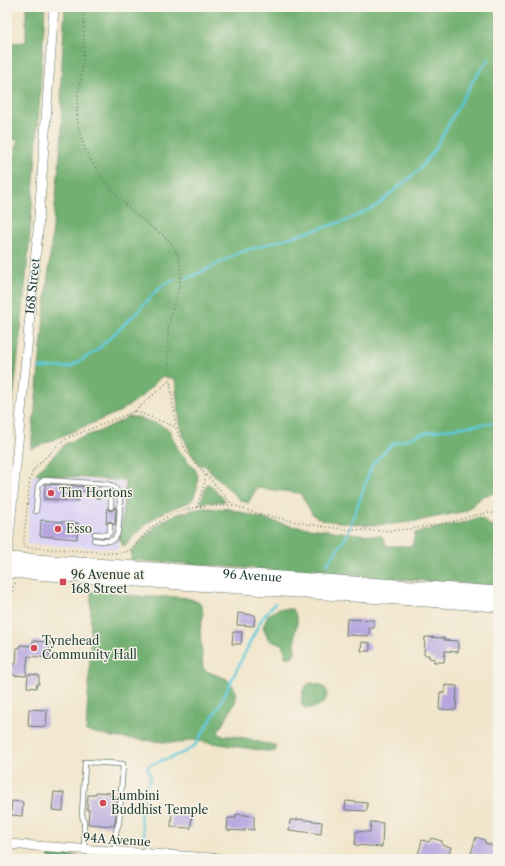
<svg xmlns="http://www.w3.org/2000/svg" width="505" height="866" viewBox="0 0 505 866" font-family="'Libre Caslon Text',serif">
<rect width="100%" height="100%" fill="#f7f3e8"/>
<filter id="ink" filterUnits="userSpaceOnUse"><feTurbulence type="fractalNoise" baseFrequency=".025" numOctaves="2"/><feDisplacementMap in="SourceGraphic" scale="8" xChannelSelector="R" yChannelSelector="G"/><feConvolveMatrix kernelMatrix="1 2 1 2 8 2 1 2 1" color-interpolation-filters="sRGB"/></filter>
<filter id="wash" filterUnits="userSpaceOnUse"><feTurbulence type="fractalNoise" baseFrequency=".012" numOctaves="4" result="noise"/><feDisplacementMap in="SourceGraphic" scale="16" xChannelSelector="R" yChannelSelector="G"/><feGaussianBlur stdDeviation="0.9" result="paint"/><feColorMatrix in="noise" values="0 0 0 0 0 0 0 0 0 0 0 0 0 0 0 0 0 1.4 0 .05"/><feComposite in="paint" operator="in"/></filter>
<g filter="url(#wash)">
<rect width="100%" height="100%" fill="#f1e5cb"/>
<polygon fill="#ded5f5" points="34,475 125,483 118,549 27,544 32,478"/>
<g fill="#72b072" stroke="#487653">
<path d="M26 7H45C37 153 27 300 7 445V223L8 210 7 203V178L18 139 7 140V55L13 43 26 42Z"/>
<path d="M65 7H498V492L483 496 466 511 417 521 394 524 367 525 321 520 313 515 300 493 257 488 248 503 240 500 204 465H200C197 461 193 457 191 453 178 431 178 404 175 379L161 377 142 396 121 411 31 449 62 135 61 81Z"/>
<path d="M129 417H136L160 425 169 430 179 451 195 469 198 477 197 488 193 499 190 502C180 506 168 509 159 515 146 523 136 534 126 545H122V542L120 541 126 481 35 474 65 444 77 439 98 432Z"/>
<polygon points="207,484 209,484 225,500 225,501 201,503 201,501"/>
<path d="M203 508 230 509 256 517 292 526 367 535 382 536 387 546H412L415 533 465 522 477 518 483 519 489 525 498 526V586L131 560V552C144 538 157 522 175 515 184 512 193 510 203 508Z"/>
<path d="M100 590C115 593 131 596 147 597 165 598 187 593 202 605L203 616 200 630 203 668 206 671 227 679 232 685 236 691V700L223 724 220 728 218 732 221 735 225 736H234L250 739 262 743 274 745 276 747V751L273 752 192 740H188L183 743 164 742 112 737 86 731 90 661 91 592Z"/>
<path d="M278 609H292C295 613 298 618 297 624 297 627 295 630 295 633 295 641 299 661 285 657V652L282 644 273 642 268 639 266 633 263 627 268 615Z"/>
<path d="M312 683C315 684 321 684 324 687 329 692 327 699 323 703 318 707 303 713 301 703 301 701 302 699 302 697 303 690 304 684 312 683Z"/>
<polygon points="53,854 74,856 107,859 50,859 48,855"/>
</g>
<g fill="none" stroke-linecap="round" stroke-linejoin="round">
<g stroke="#5fc9d9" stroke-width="2.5">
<polyline points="186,279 212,267 238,253 348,220 376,206 420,169 435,149 472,82 489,59"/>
<polyline points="39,368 70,367 96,351 135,314 156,291 165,284 174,280"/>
<polyline points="7,370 10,369"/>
<polyline points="327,564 346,538 372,465 392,444 428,432 498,422"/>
<path d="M146 842 141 821 140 816 144 802 145 789 151 777 147 767 148 766C162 759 186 755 196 744L219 706 261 620 275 603"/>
</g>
</g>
<g id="blocks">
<g fill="#b8a7df">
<polygon points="45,484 91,487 91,492 79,491 78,501 44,499"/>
<polygon points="115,507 116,507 115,525 114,525 113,523 110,521 108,522 106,524 107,508 109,510 111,511 114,509"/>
<polygon points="41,520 78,523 77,539 40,536"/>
<polygon points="238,613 255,615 254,626 237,625"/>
<polygon points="347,619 374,620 374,628 369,628 369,636 346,635"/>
<polygon points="233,632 242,632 241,644 232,644"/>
<polygon points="425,637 444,638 444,640 458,641 458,652 445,651 444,662 434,662 434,659 429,658 429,655 424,655"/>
<polygon points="33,641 50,642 49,658 28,656 26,676 11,675 12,664 16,664 17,648 20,648 20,645 32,646"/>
<polygon points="362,642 370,643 370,651 361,651"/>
<polygon points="28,674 39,675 39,684 37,684 36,688 27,687"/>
<polygon points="445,685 457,686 456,710 439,709 440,692 445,693"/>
<polygon points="29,709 47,710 46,727 28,726"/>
<polygon points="54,792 64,793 63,811 52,810"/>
<polygon points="96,792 111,793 110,796 117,797 116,816 114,826 88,824 89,810 87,810 88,795 94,795 94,794 96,794"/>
<polygon points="12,801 23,802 22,816 11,815"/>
<polygon points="346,801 367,803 367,811 345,810"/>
<polygon points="172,809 192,810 191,828 171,827"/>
<polygon points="236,814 254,816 254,830 245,829 245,831 227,830 228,818 236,818"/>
<polygon points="297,819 322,822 321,834 289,830 290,820 297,820"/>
<polygon points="371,822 383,823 382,847 355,845 356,831 370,832"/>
<polygon points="476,837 485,840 485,843 494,846 493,849 497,850 494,859 485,859 477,856 477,855 471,853"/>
<polygon points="431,838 442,841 442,845 451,847 448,859 435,859 418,855 422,840 429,842"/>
</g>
</g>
</g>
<g filter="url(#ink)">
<use href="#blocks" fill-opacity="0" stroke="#687869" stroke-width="1"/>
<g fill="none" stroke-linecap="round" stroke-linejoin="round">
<g stroke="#687869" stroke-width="6">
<g id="lane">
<polyline points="98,496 100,490 103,489 109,491 111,496 111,507"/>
<path d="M36 511 38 486 40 483 44 480 106 484C112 485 117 488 119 495 121 499 119 531 117 535 116 537 114 539 113 540 107 542 100 541 94 540"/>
<polyline points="95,534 107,535 110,532 110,525"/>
<polyline points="84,850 84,821 82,815 85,762 123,764 119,823 116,831 115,852"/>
</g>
</g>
<g stroke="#687869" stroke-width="10">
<g id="street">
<path id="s1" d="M7 559 38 231 54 7"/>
<polyline points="7,844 225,859"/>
</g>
</g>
<g stroke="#687869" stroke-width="14">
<g id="secondary">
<path id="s2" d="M7 559 498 593"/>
<polyline points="7,571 498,605"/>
</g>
</g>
<g stroke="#687869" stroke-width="1.5" stroke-dasharray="1 3" stroke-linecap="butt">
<path d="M84 7C84 25 84 43 83 61 82 74 79 85 78 97 74 132 85 154 105 181 112 190 119 199 127 206 133 212 139 217 145 222 158 232 173 240 178 256 187 284 169 306 168 333 167 364 172 396 176 426"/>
<polyline points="135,411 170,380"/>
<path d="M233 505 197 507 174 513 166 517 151 528 134 546 130 550 125 552 114 553 23 547 30 479 33 471 37 466 61 442 70 437 135 411 176 427C179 436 182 444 187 452 195 464 209 478 219 489 223 494 228 501 233 504 242 510 263 515 274 517 318 527 363 534 409 529 423 527 437 525 451 522 466 518 482 511 498 514"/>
<polyline points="197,507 205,481 205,474"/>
<polyline points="7,643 13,586 16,582"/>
</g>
<use href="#lane" stroke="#fff" stroke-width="4.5"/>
<use href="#street" stroke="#fff" stroke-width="9"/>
<use href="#secondary" stroke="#fff" stroke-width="13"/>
</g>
</g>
<g fill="#d1495b" stroke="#f7f3e8" stroke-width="1.5">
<circle cx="51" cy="493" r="4"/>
<circle cx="58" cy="529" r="4"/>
<rect x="59" y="578" width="8" height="8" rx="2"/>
<circle cx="34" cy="648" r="4"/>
<circle cx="103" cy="803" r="4"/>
</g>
<g text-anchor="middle" stroke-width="3" stroke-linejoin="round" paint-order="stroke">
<g font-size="12" fill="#1f3d34" stroke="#f7f3e8">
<text dy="4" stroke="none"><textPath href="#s1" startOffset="274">168 Street</textPath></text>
<text dy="4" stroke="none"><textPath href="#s2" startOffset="246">96 Avenue</textPath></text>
<text transform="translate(117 840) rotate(4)" y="4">94A Avenue</text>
</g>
<g font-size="12" fill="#1f3d34" stroke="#f7f3e8" text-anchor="start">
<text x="59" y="497">Tim Hortons</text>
<text x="66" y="533">Esso</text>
<text x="71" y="579">96 Avenue at<tspan x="71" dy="14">168 Street</tspan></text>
<text x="42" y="645">Tynehead<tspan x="42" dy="14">Community Hall</tspan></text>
<text x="111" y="800">Lumbini<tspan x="111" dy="14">Buddhist Temple</tspan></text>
</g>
</g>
<rect width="505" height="866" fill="none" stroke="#f7f3e8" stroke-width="24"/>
</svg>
